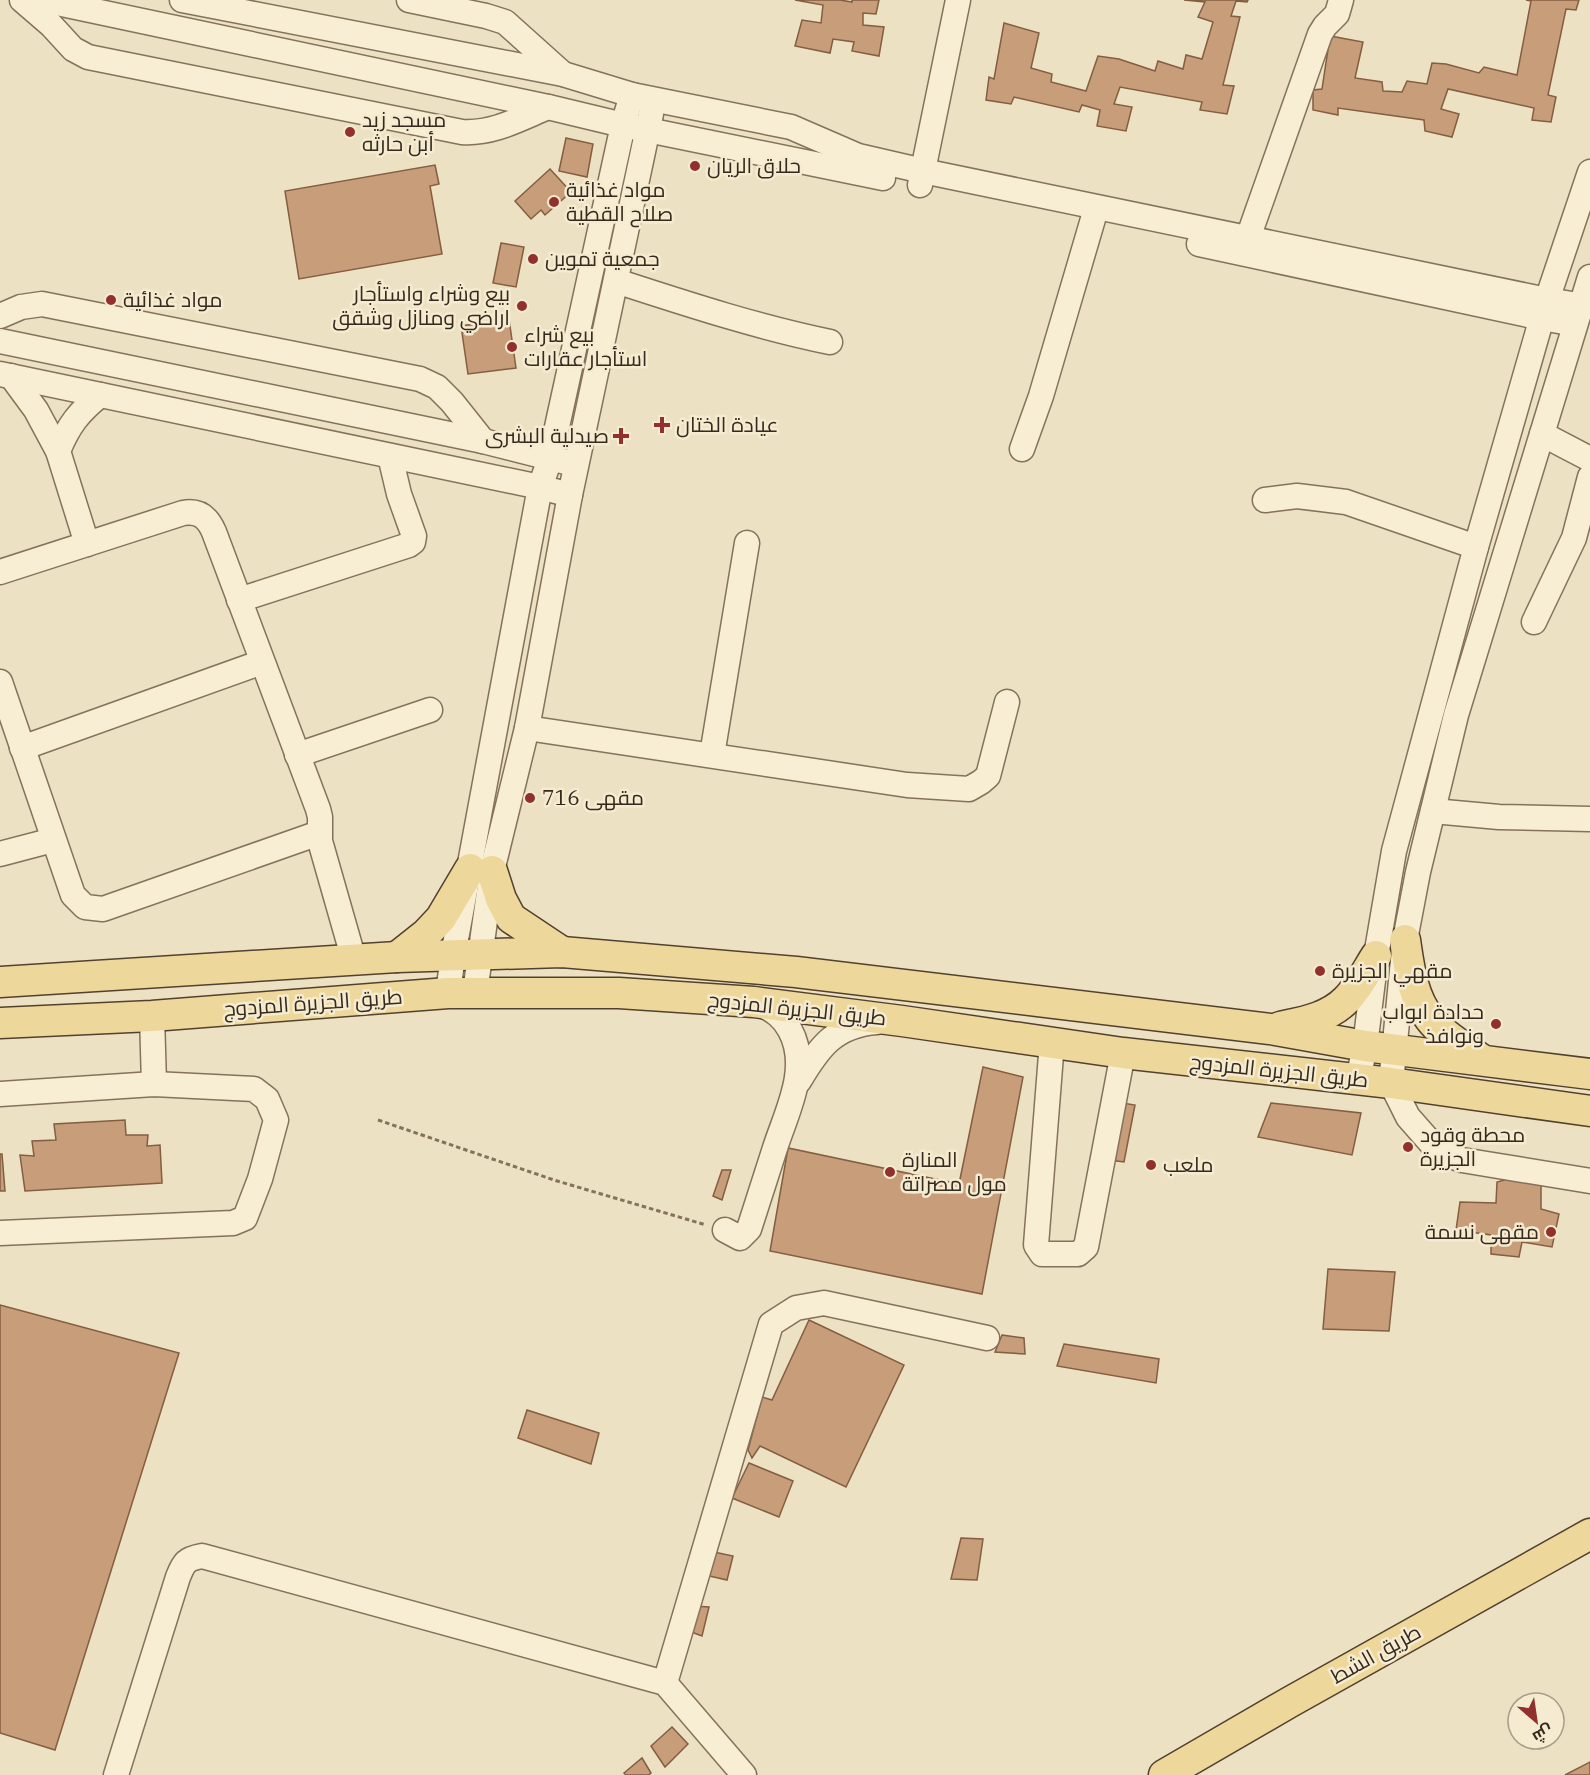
<svg xmlns="http://www.w3.org/2000/svg" width="1590" height="1775" viewBox="0 0 1590 1775" font-family="'IBM Plex Serif',Cairo,serif">
<rect width="100%" height="100%" fill="#ece1c2"/>
<g fill="#c89d79" stroke="#835e41" stroke-width="1.5">
<polygon points="795,0 840,0 852,2 852,0 879,0 876,14 863,13 863,25 884,27 879,56 852,51 854,42 833,39 830,53 795,46 802,20 821,23 823,5"/>
<polygon points="1184,0 1248,0 1247,2 1236,1 1231,16 1240,17 1223,85 1234,86 1227,114 1200,110 1202,102 1120,87 1114,104 1132,107 1126,131 1097,126 1100,110 1082,105 1079,112 1014,97 1011,104 986,100 989,77 994,79 1004,23 1039,33 1031,68 1052,74 1051,82 1086,91 1098,56 1119,59 1155,71 1158,61 1183,69 1186,55 1202,59 1213,22 1198,17 1205,2"/>
<polygon points="1526,0 1579,0 1576,10 1566,9 1548,95 1556,97 1551,122 1532,120 1534,108 1448,89 1441,109 1459,114 1452,137 1425,131 1424,120 1338,108 1338,115 1313,110 1313,90 1322,89 1330,36 1363,42 1355,78 1382,82 1383,91 1402,92 1407,81 1427,84 1432,63 1446,64 1479,73 1484,67 1517,75 1531,1"/>
<polygon points="566,138 593,144 587,177 559,171"/>
<polygon points="435,165 439,184 430,186 442,254 299,279 285,191"/>
<polygon points="550,169 571,192 545,215 541,210 531,219 515,201"/>
<polygon points="501,243 524,247 516,287 493,283"/>
<polygon points="509,319 516,368 468,374 461,326"/>
<polygon points="983,1067 1023,1077 982,1294 770,1251 788,1148 959,1184"/>
<polygon points="1116,1102 1135,1105 1124,1162 1109,1160"/>
<polygon points="1271,1103 1361,1113 1352,1155 1258,1137"/>
<polygon points="125,1120 126,1135 148,1135 147,1146 160,1145 162,1183 25,1191 20,1155 34,1156 32,1141 56,1140 54,1124"/>
<polygon points="0,1154 2,1154 5,1191 0,1191"/>
<polygon points="1510,1159 1541,1184 1541,1209 1559,1214 1552,1247 1522,1242 1519,1257 1491,1254 1491,1235 1456,1230 1460,1202 1496,1203 1497,1182 1505,1180"/>
<polygon points="722,1170 731,1170 722,1200 713,1196"/>
<polygon points="1328,1269 1395,1272 1389,1331 1323,1329"/>
<polygon points="0,1305 179,1353 55,1750 0,1733"/>
<polygon points="809,1320 904,1365 846,1487 760,1446 752,1458 748,1450 762,1397 772,1400"/>
<polygon points="1002,1335 1024,1338 1025,1354 995,1352"/>
<polygon points="1064,1344 1159,1359 1156,1383 1057,1366"/>
<polygon points="527,1410 599,1433 591,1464 518,1438"/>
<polygon points="749,1463 793,1481 779,1517 732,1498"/>
<polygon points="961,1538 983,1539 977,1580 951,1579"/>
<polygon points="714,1552 733,1556 727,1580 705,1575"/>
<polygon points="693,1606 709,1607 702,1636 686,1630"/>
<polygon points="672,1727 688,1744 665,1767 651,1746"/>
<polygon points="642,1758 651,1773 649,1775 626,1775 624,1773"/>
<polygon points="1590,1762 1590,1775 1565,1775"/>
</g>
<g fill="none" stroke-linecap="round" stroke-linejoin="round">
<g stroke="#85725a" stroke-width="27">
<g id="minor">
<path d="M22 0 51 25 73 49 88 57 462 132C493 134 519 119 548 107"/>
<polyline points="43,0 548,107 623,125 550,459 540,487 570,495"/>
<polyline points="182,0 563,74 632,95 791,127 858,156 923,171 1547,300 1590,307"/>
<polyline points="409,0 486,16 505,22 563,74"/>
<polyline points="632,95 623,125 883,178"/>
<polyline points="920,185 958,0"/>
<polyline points="1248,238 1320,34 1325,26 1337,14 1341,0"/>
<polyline points="1199,244 1542,318 1575,324"/>
<polyline points="1590,277 1456,715 1418,872 1405,940 1391,1083 1408,1117 1438,1151 1462,1160 1590,1181"/>
<path d="M616 281C687 304 757 327 830 342"/>
<polyline points="0,316 21,307 42,304 420,379 437,387 452,402 483,441"/>
<polyline points="0,341 483,441 566,462"/>
<polyline points="0,374 540,487 453,955 448,993"/>
<polyline points="11,376 36,410 58,451 87,544"/>
<polyline points="1542,434 1590,459"/>
<polyline points="1022,449 1041,396 1093,219"/>
<path d="M58 451C69 425 78 413 100 395"/>
<polyline points="1265,500 1297,496 1346,502 1476,547"/>
<path d="M0 572 183 513C199 510 208 518 214 532L318 809 320 817V841L354 960"/>
<polyline points="239,600 409,545 413,542 414,536 399,494 390,456"/>
<polyline points="1534,622 1574,538 1590,477"/>
<polyline points="0,682 73,895 85,907 103,909 319,833"/>
<polyline points="527,728 907,785 969,789 981,782 988,776 1007,702"/>
<polyline points="22,748 262,662"/>
<polyline points="297,755 430,710"/>
<polyline points="712,755 747,543"/>
<polyline points="1433,811 1499,817 1590,819"/>
<polyline points="0,854 53,840"/>
<polyline points="475,992 492,871 527,728 570,495 651,114"/>
<polyline points="152,1016 154,1084"/>
<polyline points="1052,1042 1036,1245 1042,1254 1078,1254 1086,1247 1123,1053"/>
<polyline points="1358,1080 1365,1046 1376,956 1394,851 1476,547 1547,300 1590,172"/>
<path d="M799 1081C819 1047 835 1025 877 1022"/>
<polyline points="0,1094 154,1084 254,1089 267,1099 276,1120 260,1179 245,1218 233,1223 0,1233"/>
<path d="M725 1230 740 1238 749 1229C758 1201 767 1173 776 1145 788 1109 810 1067 790 1030 783 1017 774 1010 759 1004"/>
<polyline points="665,1683 771,1324 796,1308 824,1303 987,1338"/>
<path d="M116 1775 178 1577C184 1562 186 1559 202 1556L665 1683 744 1775"/>
</g>
</g>
<g stroke="#52412e" stroke-width="33">
<g id="major">
<polyline points="492,871 501,899 511,918 562,952"/>
<path d="M1405 940C1409 967 1412 996 1430 1019 1443 1036 1466 1048 1482 1060"/>
<polyline points="397,957 426,934 441,918 470,869"/>
<polyline points="0,982 397,957 562,952 796,972 1270,1029 1365,1046 1590,1074"/>
<polyline points="0,1023 152,1016 448,993 619,993 754,1002 902,1021 1123,1053 1391,1083 1590,1111"/>
<path d="M1280 1027C1303 1022 1328 1018 1346 1000 1358 988 1367 970 1376 956"/>
<polyline points="1164,1775 1290,1702 1590,1534"/>
</g>
</g>
<polyline stroke="#85725a" stroke-width="3" stroke-dasharray="4.5 3" stroke-linecap="butt" points="378,1120 554,1180 706,1225"/>
<use href="#minor" stroke="#f7eed4" stroke-width="24"/>
<use href="#major" stroke="#eed79a" stroke-width="30"/>
</g>
<g fill="#91302c" stroke="#f4ebd1" stroke-width="2">
<circle cx="350" cy="132" r="6"/>
<circle cx="695" cy="166" r="6"/>
<circle cx="554" cy="202" r="6"/>
<circle cx="533" cy="259" r="6"/>
<circle cx="111" cy="300" r="6"/>
<circle cx="522" cy="306" r="6"/>
<circle cx="512" cy="347" r="6"/>
<path d="M659 416h6v6h6v6h-6v6h-6v-6h-6v-6h6z"/>
<path d="M618 427h6v6h6v6h-6v6h-6v-6h-6v-6h6z"/>
<circle cx="530" cy="798" r="6"/>
<circle cx="1320" cy="971" r="6"/>
<circle cx="1496" cy="1024" r="6"/>
<circle cx="1408" cy="1147" r="6"/>
<circle cx="1151" cy="1165" r="6"/>
<circle cx="890" cy="1172" r="6"/>
<circle cx="1551" cy="1232" r="6"/>
</g>
<g text-anchor="middle" stroke-width="5" stroke-linejoin="round" paint-order="stroke">
<g font-size="21" fill="#352a1d" stroke="#f4ebd1" text-anchor="start">
<text x="362" y="127">مسجد زيد<tspan x="362" dy="24">أبن حارثه</tspan></text>
<text x="707" y="173">حلاق الريان</text>
<text x="566" y="197">مواد غذائية<tspan x="566" dy="24">صلاح القطية</tspan></text>
<text x="545" y="266">جمعية تموين</text>
<text x="510" y="301" text-anchor="end">بيع وشراء واستأجار<tspan x="510" dy="24">اراضي ومنازل وشقق</tspan></text>
<text x="123" y="307">مواد غذائية</text>
<text x="524" y="342">بيع شراء<tspan x="524" dy="24">استأجار عقارات</tspan></text>
<text x="676" y="432">عيادة الختان</text>
<text x="609" y="443" text-anchor="end">صيدلية البشرى</text>
<text x="542" y="805">مقهى 716</text>
<text x="1332" y="978">مقهي الجزيرة</text>
<text x="1484" y="1019" text-anchor="end">حدادة ابواب<tspan x="1484" dy="24">ونوافذ</tspan></text>
<text x="1420" y="1142">محطة وقود<tspan x="1420" dy="24">الجزيرة</tspan></text>
<text x="902" y="1167">المنارة<tspan x="902" dy="24">مول مصراتة</tspan></text>
<text x="1163" y="1172">ملعب</text>
<text x="1539" y="1239" text-anchor="end">مقهى نسمة</text>
</g>
<g font-size="21" fill="#352a1d" stroke="#f4ebd1">
<text transform="translate(313 1003) rotate(-4)" y="7">طريق الجزيرة المزدوج</text>
<text transform="translate(797 1009) rotate(6)" y="7">طريق الجزيرة المزدوج</text>
<text transform="translate(1279 1071) rotate(6)" y="7">طريق الجزيرة المزدوج</text>
<text transform="translate(1376 1654) rotate(-29)" y="7">طريق الشط</text>
</g>
</g>
<g transform="translate(1536 1721) rotate(151)"><circle r="28" fill="#f4ebd1" stroke="#a89e89" stroke-width="1.5"/>
<path d="M0-4.5L10 22L0 15L-10 22Z" fill="#91302c"/>
<text y="-9" font-size="16" font-weight="bold" text-anchor="middle" fill="#352a1d">ش</text>
</g>
</svg>
